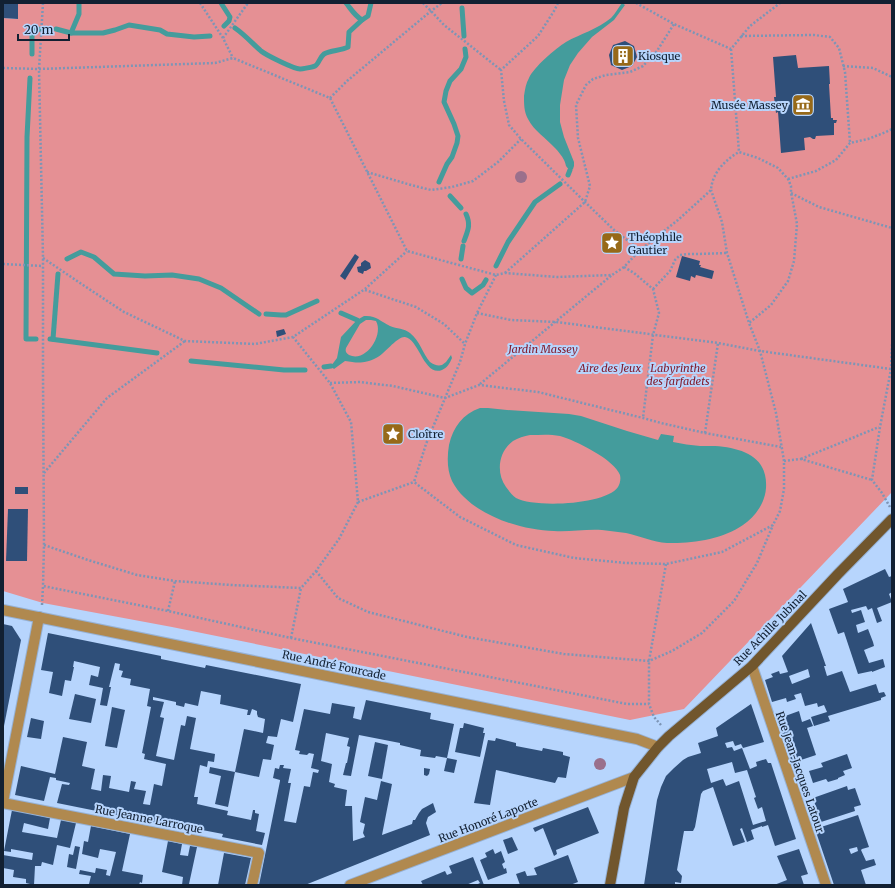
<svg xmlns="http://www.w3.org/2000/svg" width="895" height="888" viewBox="0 0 895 888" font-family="Merriweather,serif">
<rect width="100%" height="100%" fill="#b7d5fd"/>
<polygon fill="#e59094" points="18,3 892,3 892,492 684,709 630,720 172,627 43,603 3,591 3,18 18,19"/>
<g fill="#449c9c" fill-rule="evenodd">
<path d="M622 3 625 5 614 20 592 37 578 53 570 65 564 80 560 105V122L564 137 574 162V166L573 169 570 170C564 165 567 166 564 160 562 156 558 151 555 148 546 138 534 131 528 119 524 112 524 104 524 96 525 89 526 83 529 78 534 67 555 49 566 42 580 34 598 29 611 18 615 14 618 8 622 3Z"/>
<path d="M364 316C376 315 380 321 390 326 397 329 404 328 410 333 420 341 423 354 430 362 434 365 438 366 442 365L446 362 451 355 452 358C450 363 447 368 442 370 424 377 419 339 405 337 397 336 384 355 376 358 364 364 357 363 345 361L334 369 331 366 337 358 341 337 357 320ZM366 320H371L376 321C384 335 366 363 349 355 346 353 345 351 346 348L360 324Z"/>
<path d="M480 408H488L507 410 569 414 581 416 627 431 658 440 661 434 674 436 673 442C682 444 691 445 700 446 705 446 710 446 715 446 742 448 768 456 766 488 765 503 755 517 743 525 723 539 691 544 667 543 653 542 640 536 626 533 618 532 610 531 602 530 585 529 570 532 554 531 519 530 469 514 452 481 447 470 447 457 449 445 453 427 463 414 480 408ZM530 435C540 435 550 434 560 436 575 440 615 460 620 475 621 479 620 484 618 487 606 505 534 508 516 498 512 495 509 491 506 487 496 473 498 452 513 441 518 438 524 436 530 435Z"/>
</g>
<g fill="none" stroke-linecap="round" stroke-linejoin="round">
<g stroke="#449c9c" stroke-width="5">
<polyline points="221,3 230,17 229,21 224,26"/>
<path d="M346 3C351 9 355 16 362 20L368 16 371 3"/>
<polyline points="462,8 464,36"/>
<path d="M235 28C245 35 252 43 261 51 266 55 294 69 300 69 302 69 313 67 315 66 319 64 319 58 324 54 331 50 340 51 348 47L349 32 362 20"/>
<polyline points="56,29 71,33 103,33 115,30 129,25 160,30 167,34 194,37 210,36"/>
<polyline points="71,33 79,14 79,3"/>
<polyline points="32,54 32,35 33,30 42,29"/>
<polyline points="30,78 27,137 26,339 36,339"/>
<polyline points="568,175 570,170"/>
<polyline points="439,182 447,164 452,157 457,143 458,136 454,124 444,102 446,91 450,81 461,69 466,57 465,49"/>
<polyline points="450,196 461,208"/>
<path d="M464 241C468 230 471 225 466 214"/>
<polyline points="67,259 81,252 94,257 114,274 145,276 172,275 199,279 221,288 259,314"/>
<polyline points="461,259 463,246"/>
<polyline points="496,266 508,242 535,202 560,184"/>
<polyline points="462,279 466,288 472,293 483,285 486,280"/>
<polyline points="341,313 357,320"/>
<polyline points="266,314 281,315 286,315 317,301"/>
<polyline points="50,339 157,353"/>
<polyline points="53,339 58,274"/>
<polyline points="191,361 284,370 305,370"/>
<polyline points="324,367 331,366"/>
</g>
</g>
<g fill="#2f4f79" fill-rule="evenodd">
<polygon points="3,3 18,3 18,19 3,18"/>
<polygon points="625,41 634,46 637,57 632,66 622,70 611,65 609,55 613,45"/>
<polygon points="796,55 798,68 829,66 830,84 829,84 831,118 833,118 833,120 837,120 836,123 834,123 834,135 816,136 815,139 813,139 810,137 804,138 805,150 781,153 778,112 776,113 774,97 776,97 773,57"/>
<polygon points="355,254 359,257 345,280 340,276"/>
<polygon points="682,256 700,261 699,265 701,265 700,267 714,271 712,279 696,275 695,278 691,276 690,281 676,277"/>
<polygon points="365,260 370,263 371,268 366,271 364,271 363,274 358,272 357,267 361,266 361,263"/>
<polygon points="284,329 286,334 277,337 276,331"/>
<rect x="15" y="487" width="13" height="7"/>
<polygon points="8,509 28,509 27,561 6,561"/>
<polygon points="885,569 889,577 892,576 892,592 889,594 892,602 877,608 882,621 877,623 872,608 868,610 866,606 851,610 852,613 861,610 865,622 856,625 858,633 868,629 873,642 874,646 864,650 869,663 883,659 885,667 872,672 872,671 858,674 844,632 838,634 829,609 848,602 843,589"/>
<path d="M811 623 826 666H824L827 676 842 671 850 692 876 684 879 693 884 692 886 696 881 698V700L828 716 830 721 814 726 811 717 827 712 824 705 818 707 817 703 805 706 801 693 794 695 796 699 787 702 786 698 772 702 765 680 773 677 771 674 779 671 780 674 788 672 782 656ZM808 669 810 677 792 684 789 676Z"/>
<polygon points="3,624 12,626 21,640 4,726 3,725"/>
<polygon points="48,633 161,656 161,659 205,668 206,665 301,684 293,722 281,719 277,737 268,736 266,743 274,745 271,760 263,759 259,777 235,772 228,807 215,804 221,776 209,773 210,767 235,772 244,729 263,733 265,719 258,717 257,714 257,711 252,709 250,715 247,715 248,710 220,704 221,695 201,691 198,706 185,703 184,707 176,705 176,702 153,697 153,700 164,702 160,717 164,718 156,756 174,760 181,725 185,726 187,716 196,718 190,749 215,754 214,762 208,761 207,767 200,765 194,797 198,797 197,804 228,811 227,815 251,820 253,810 255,810 255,813 259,814 256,831 265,833 262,845 222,837 223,834 176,825 176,827 57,803 62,784 69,785 70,783 56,780 56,778 50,777 44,801 15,795 21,766 55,774 63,737 87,742 82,766 95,769 91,789 101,791 103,775 111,776 109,788 129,792 131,781 136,782 134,789 146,791 143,804 150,805 154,784 162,786 166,764 144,759 145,754 142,753 151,707 147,706 150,689 130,685 131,679 121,677 123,671 119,670 120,664 115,663 109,687 111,687 107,706 100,705 103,688 89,685 91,675 98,677 100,667 74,661 73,667 74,667 71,681 65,680 62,696 49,693 53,672 41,670"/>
<polygon points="75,694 96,699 91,723 69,719"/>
<polygon points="366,700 431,713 430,719 454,724 447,758 436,756 435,758 420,756 421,750 400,745 400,743 359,735 351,776 343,775 346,763 347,763 350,747 347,746 349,738 326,733 321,761 332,764 329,782 335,784 334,787 347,790 345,806 352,806 353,841 365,837 363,833 365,824 360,822 365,797 377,800 381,781 392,784 382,835 412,824 413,820 415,820 419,813 422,809 433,803 436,812 428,817 426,823 430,835 305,885 259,885 280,781 280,780 273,778 275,768 279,769 280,765 284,765 283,768 291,769 288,783 291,783 284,821 296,823 304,786 310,787 313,772 318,773 319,770 311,768 314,754 309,753 307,755 299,754 300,751 295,750 304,709 330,714 332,703 355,707 353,718 361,720"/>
<path d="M751 704 764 742 743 748 741 744 735 746 733 741 725 743 727 748 732 747 734 751 742 748 750 769 757 766 756 762 766 759 768 763H771L796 839 775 846 768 825 762 827V826L751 830 754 839 747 842 742 828 740 829 745 842 733 846 713 787 703 791 701 794 695 827 693 831H684L677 870 682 876 681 883 675 882V885H644L657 800 661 787 666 776 674 768 683 760 688 757 701 753 698 743 718 736 716 728ZM732 762 735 773 747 770 756 797 754 798 758 809 762 807 766 821 753 825 739 781 726 786 723 779 711 783 707 769Z"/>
<polygon points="112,707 125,710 117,748 105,746"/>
<polygon points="799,711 802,722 810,719 813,726 807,728 816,755 792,763 777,719"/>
<polygon points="31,718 44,721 41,739 27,737"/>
<polygon points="464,723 484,728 483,733 485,733 480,757 455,752 460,728 463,728"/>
<polygon points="496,738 516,743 516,746 542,751 543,748 563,752 563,755 570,757 566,778 558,777 555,783 496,770 490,805 474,803 488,740 495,741"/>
<polygon points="375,742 388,745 382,779 368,776"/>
<polygon points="847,754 852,768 843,771 845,775 838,778 838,779 828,782 826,779 813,783 809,771 823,767 821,763"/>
<polygon points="447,758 457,760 454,773 444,771"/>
<polygon points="424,768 430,769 429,774 427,776 424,775"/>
<polygon points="847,786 848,790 855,788 861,805 854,807 855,811 821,822 813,798"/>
<polygon points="588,807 599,833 556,850 557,854 554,856 543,828 535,832 533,828"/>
<polygon points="12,810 50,818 48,829 24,823 22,832 57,838 61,820 76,823 70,848 57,845 53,865 42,862 41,866 35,866 34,885 26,883 26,879 13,877 14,870 3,868 3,855 32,860 33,853 11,849 11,852 4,851"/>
<path d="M858 815 869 847 862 849 861 850 866 861 874 859 876 865 861 870 866 885H834L815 829ZM857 847 858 851 851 854 849 849Z"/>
<polygon points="91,826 130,834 122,871 143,875 142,883 140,882 139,885 94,885 89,884 91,876 79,874 80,870 95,873 96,868 107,870 106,875 110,876 116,852 100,849 98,858 82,854 84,841 88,842"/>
<polygon points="512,837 518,850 508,854 503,840"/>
<polygon points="168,841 182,844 180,855 188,856 190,846 197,847 189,884 192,885 182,885 183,877 162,872"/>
<polygon points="75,846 80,847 76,869 67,867 69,854 73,855"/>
<polygon points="493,849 495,854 501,851 505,862 502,864 504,869 506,868 507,873 488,880 480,860 487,857 485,853"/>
<polygon points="799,849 808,874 801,876 804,885 774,885 787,880 777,856"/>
<polygon points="224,853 251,858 245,885 218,885"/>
<polygon points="568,855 578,882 570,885 520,885 516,874 525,871 527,876 537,875 534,868"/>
<polygon points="473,857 484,885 476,885 480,883 478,880 466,885 423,885 421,881 445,871 447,875 452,873 449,866"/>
</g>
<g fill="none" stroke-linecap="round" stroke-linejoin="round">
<g stroke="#96b1d4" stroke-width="12">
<g id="minor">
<polyline points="752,666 826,885"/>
<polyline points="3,802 39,617"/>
<polyline points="3,803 259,853 252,885"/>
<polyline points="350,885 634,777"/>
</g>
</g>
<g stroke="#96b1d4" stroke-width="12">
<polyline id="tertiary" points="3,610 637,739 658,747"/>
</g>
<g stroke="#96b1d4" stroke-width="12">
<polyline id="primary" points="610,885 624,808 634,777 658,747 669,736 752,666 838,574 892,519"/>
</g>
<g stroke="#7d95b6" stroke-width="2.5" stroke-dasharray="2 2" stroke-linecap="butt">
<polyline points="43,3 39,69 43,257 43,373 44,545 43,586 168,611 291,638 627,704 649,704"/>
<polyline points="200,3 223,38 233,58"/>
<polyline points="423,3 431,11 444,25 501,70"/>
<polyline points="558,3 554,11 538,36 501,70 504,101 509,125 521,139 585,202 614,230 640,250"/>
<polyline points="636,3 674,24 731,49 750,26 780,3"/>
<polyline points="741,36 814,35 830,37 839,48 845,72 850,143"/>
<polyline points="223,38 248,3"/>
<polyline points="731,49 739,152"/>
<polyline points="843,66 873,68 892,77"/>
<path d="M3 68 39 69 215 63 233 58 330 98 407 251 496 275 505 273 557 277 612 275 624 267 640 250 678 220 711 190C712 173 725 160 739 152L758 158 778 168 788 179 791 186V192L797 224 794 261 788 281 771 305 749 323"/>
<polyline points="330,98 347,81 431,11 442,3"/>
<polyline points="367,172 411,185 431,190 452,187 473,181 498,162 521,139"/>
<polyline points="788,179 816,171 836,160 850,143 868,139 886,132 892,129"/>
<polyline points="791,193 819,207 892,228"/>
<polyline points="43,258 83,285 124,312 185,341 255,344 293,337 365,289 407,251"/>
<polyline points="3,264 43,266"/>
<polyline points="624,267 634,273 653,289 659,313 653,335 643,418"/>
<polyline points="505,273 585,202 590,186 578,138 576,105 586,85 593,79 606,75 630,72 643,66 657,51 674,24"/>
<polyline points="496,275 477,313 465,344 460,362 426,444 414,482 460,517 516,545 574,558 626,563 666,564 722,552 773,525 780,511 784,489 784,461 776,413 760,351 749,323 727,253 722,222 711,190"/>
<polyline points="653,289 670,271 675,260 680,255 687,254 698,254 727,253"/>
<polyline points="365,290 416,307 444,324 465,344"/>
<polyline points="477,313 511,320 556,322 718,343 760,351 891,369"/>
<polyline points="330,383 360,382 393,386 445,398 479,385 538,392 643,418 661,423 705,433 781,447"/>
<polyline points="480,384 612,275"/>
<polyline points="705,433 718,343"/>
<polyline points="801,459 879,427"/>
<polyline points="784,461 801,459 872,480"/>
<polyline points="44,473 107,398 185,341"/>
<polyline points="358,502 414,482"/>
<polyline points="890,507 882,493 872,480 880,427 891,369 892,344"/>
<polyline points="44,545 88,560 137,575 175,581 231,585 301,588 316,571 339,539 358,502 351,422 330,383 293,337"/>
<polyline points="316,571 338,598 368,612 467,637 564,654 649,661 672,651 702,633 734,601 757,563 773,525"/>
<polyline points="42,605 43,586"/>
<polyline points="168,611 175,581"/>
<polyline points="291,638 301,588"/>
<polyline points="661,725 654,717 649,704 649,661 666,564"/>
</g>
<use href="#minor" stroke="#b0894f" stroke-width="10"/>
<use href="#tertiary" stroke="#b0894f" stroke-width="10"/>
<use href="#primary" stroke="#71562d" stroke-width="10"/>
</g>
<g fill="#9a708c">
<circle cx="521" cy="177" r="6"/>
<circle cx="600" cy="764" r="6"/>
</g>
<defs>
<g id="building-square" transform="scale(1.15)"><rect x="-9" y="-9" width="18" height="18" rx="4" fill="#976918" stroke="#b7d5fd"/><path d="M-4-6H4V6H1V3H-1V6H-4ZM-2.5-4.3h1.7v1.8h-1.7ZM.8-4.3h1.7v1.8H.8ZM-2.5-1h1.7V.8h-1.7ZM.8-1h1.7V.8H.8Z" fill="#fff"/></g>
<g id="museum-square" transform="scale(1.15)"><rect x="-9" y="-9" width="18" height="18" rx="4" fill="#976918" stroke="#b7d5fd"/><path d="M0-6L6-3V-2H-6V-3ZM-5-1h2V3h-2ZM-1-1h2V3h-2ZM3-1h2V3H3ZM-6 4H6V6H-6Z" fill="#fff"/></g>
<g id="sight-square" transform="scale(1.15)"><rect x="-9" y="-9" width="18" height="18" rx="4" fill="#976918" stroke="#b7d5fd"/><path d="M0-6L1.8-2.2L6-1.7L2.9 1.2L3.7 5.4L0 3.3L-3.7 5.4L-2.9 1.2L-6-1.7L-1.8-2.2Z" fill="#fff"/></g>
</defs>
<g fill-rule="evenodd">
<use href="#building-square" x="623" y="56"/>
<use href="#museum-square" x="803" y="105"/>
<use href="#sight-square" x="612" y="243"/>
<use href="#sight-square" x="393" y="434"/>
</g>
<g text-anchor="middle" stroke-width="4" stroke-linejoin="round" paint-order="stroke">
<g font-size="11" fill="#122032" stroke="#b7d5fd" text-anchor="start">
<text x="638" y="60">Kiosque</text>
<text x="788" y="109" text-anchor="end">Musée Massey</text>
<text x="628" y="241">Théophile<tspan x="628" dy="13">Gautier</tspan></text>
<text x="408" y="438">Cloître</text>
</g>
<g font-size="11" font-style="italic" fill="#821d2f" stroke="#b7d5fd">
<text x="543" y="353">Jardin Massey</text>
<text x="610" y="372">Aire des Jeux</text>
<text x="678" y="372">Labyrinthe<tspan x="678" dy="13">des farfadets</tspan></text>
</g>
<g font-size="11" fill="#122032" stroke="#b7d5fd">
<text transform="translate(770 628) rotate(-46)" y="4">Rue Achille Jubinal</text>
<text transform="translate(334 665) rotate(12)" y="4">Rue André Fourcade</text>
<text transform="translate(800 772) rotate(71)" y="4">Rue Jean-Jacques Latour</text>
<text transform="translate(149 819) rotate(11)" y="4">Rue Jeanne Larroque</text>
<text transform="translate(488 820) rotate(-21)" y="4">Rue Honoré Laporte</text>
</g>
</g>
<rect width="895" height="888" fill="none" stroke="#122032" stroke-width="8"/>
<path d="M18 34v6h51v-6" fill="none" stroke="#122032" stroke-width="2"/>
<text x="24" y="34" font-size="12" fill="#122032" stroke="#b7d5fd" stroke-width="3" paint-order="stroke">20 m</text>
</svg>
